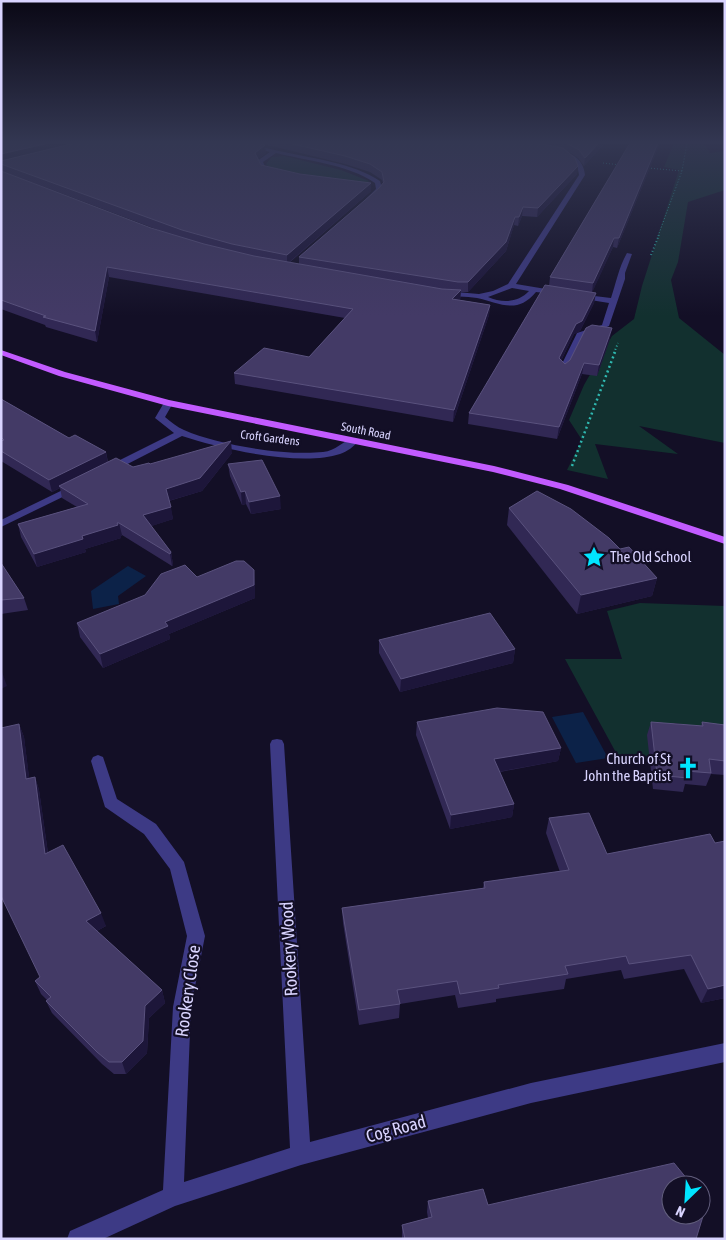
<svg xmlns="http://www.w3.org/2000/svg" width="726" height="1240" viewBox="0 0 726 1240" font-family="'Asap Condensed',sans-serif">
<rect width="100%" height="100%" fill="#130f26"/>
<g fill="#12302f">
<polygon points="674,143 704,143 710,153 725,151 725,190 688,202 678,262 671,280 679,318 725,355 725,443 639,426 678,454 595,444 608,479 567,470 582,440 569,420 584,385 612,336 634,319 642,286 679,170 664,167"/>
<polygon points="284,156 341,170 369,181 367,183 359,184 269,168 266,164 272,157"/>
<polygon points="640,603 725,606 725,730 674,723 650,763 620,760 565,659 622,659 607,611"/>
</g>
<g fill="#0c2248">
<polygon points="128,566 146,576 118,596 119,604 93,609 91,591"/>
<polygon points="583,712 608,758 576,763 552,717"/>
</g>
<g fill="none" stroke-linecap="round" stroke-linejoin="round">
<g stroke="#2fb8b0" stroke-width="1" stroke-dasharray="1 2" stroke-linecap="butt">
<polyline points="603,163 621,165"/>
<polyline points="648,168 682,171"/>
<polyline points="658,236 682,171 687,143"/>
</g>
<g stroke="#2fb8b0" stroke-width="2" stroke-dasharray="1 2.5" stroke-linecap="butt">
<polyline points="651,255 659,235"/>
<polyline points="614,353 618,343"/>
</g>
<polyline stroke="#2fb8b0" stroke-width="2.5" stroke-dasharray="2 3" stroke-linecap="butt" points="572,466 615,352"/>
<g fill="#3d3a85" fill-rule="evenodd">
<path d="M235 143C251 143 268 149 284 152 316 159 352 163 380 181L382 189 370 201H366V199L376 189 375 183C347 164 308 161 276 153L263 162 266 169 276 173 273 175 262 171 257 161 270 152Z"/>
<path d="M560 152C573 152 584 161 585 175L516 284 558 291H561V295L536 292C517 315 500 303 477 298 466 296 453 297 441 295V291H444L479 294 493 291 508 284 579 175 577 164 560 154ZM512 288 529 291C518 303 502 303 488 297Z"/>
<path d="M627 253 632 254 625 273V279L609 326 583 337 567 370 560 372 559 370 577 333 602 325 609 303 578 298 574 296 578 294 611 298C616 283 619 267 627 253Z"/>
<path d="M168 400 173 403 165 417C171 422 177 427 184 430 218 445 286 456 323 452 336 451 342 441 354 438L359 441C354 446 347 452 340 454 301 467 221 449 182 436L112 472H104V468L174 433 155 418 165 401Z"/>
<polygon points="75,484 79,485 80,487 79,489 1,527 1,520"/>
<polygon points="277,739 282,740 284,744 310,1142 531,1083 725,1043 725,1062 531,1103 301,1165 175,1206 103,1239 67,1239 70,1231 163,1190 173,1007 187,936 170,869 144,834 105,807 91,761 93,757 98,755 103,757 117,799 156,824 184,862 205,936 191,1007 184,1182 290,1148 270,744 272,740"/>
</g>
<polygon fill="#c25bff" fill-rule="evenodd" points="1,350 65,372 169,400 494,466 568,485 725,537 725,544 560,489 493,472 168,406 59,376 1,355"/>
</g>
<g fill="#312854" fill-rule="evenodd">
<path d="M1 143H537L558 147 540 143H605L584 166 578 158 569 152 578 166 577 174 537 217 522 216 518 226 514 225 506 251 468 292H461L460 300 490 305 489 315 453 422 235 384 234 373 309 357 345 318 109 277 97 342 46 327 45 325 1 309ZM265 145 276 147 345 164 370 172 382 180 383 183 379 188 299 257V264L289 263 371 191 261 165 258 159 266 153ZM34 183 161 231 151 228Z"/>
<polygon points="630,143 660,143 617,248 613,247 592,292 596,293 594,303 580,331 574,334 561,361 565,364 610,339 597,376 582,374 557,439 468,424 469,413 549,286 550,277"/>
<polygon points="1,399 69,438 106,452 108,462 133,467 232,453 202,491 169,501 173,519 151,526 171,552 173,565 172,566 122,535 121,536 121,538 85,549 86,552 37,567 21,537 18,524 77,507 62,498 60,488 52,492 1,461"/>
<polygon points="228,464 281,509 251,514 246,504 242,505 230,476"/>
<polygon points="509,508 620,549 657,578 652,596 577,614 507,525"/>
<polygon points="1,563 24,598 28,610 1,614"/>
<polygon points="197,577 255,583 255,598 169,634 170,639 103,668 80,637 77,623"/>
<polygon points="379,640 515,649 513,663 400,692 379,653"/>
<polygon points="417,722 561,748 558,761 500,772 514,804 512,817 450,829 416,735"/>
<polygon points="651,722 701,726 702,722 725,725 725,775 711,774 706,786 685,784 683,792 653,789 647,735"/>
<polygon points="19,724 24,737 29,778 35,777 39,790 48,853 106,926 97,931 162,990 165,1003 149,1018 147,1053 126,1074 114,1074 102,1064 52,1013 46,1001 47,1000 41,994 35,981 40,977"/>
<polygon points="549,818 607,854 710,834 725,998 701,1003 684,969 624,979 621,970 566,979 564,989 496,999 496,1002 458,1008 455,995 400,1004 399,1018 359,1025 343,923 342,908 483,888 484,882 560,872 546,833"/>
<polygon points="428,1201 488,1205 696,1239 402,1239 402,1225 428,1218 427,1212"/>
</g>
<g fill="#1d163a">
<polygon points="49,143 83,143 1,162 1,154"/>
<polygon points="599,143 605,143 584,166 585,158"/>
<polygon points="658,143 660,143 617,248 619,238"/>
<polygon points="265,145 266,153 255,161 255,153"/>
<polygon points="578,166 577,174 537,217 538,208"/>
<polygon points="371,183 371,191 287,264 287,255"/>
<polygon points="523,207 522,216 518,226 519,217"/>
<polygon points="515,217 514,225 506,251 468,292 468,282"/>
<polygon points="614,238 613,247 592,293 593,283"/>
<polygon points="107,267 109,277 97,342 95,331"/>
<polygon points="461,290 460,300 452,309 452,299"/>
<polygon points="596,293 594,303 580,331 574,334 557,369 559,358 576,324"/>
<polygon points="490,305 489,315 453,422 454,410"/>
<polygon points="612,328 610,339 597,376 599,365"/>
<polygon points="584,363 582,374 557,439 559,427"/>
<polygon points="231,441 232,453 202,491 168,501 166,489"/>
<polygon points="106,452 108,464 59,486 60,488 52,492 49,480"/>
<polygon points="245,491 246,504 242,505 241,492"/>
<polygon points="280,496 281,509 251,514 249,502"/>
<polygon points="171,507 173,519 146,528 143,515"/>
<polygon points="119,523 122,535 121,536 121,538 85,549 86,552 37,567 34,554"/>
<polygon points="171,552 173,565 172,566 170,554"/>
<polygon points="254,570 255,583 255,598 169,634 170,639 103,668 100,654 165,622"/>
<polygon points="657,578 652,596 577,614 581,595"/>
<polygon points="515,649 513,663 400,692 401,679"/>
<polygon points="2,672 7,686 1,689 1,673"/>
<polygon points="19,724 24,737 31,792 26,779"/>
<polygon points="561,748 558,761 492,773 494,759"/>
<polygon points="35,777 39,790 50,868 45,854"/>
<polygon points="514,804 512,817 450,829 451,815"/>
<polygon points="101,913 106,926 91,934 86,921"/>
<polygon points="725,985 725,998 701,1003 708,989"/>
<polygon points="162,990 165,1003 149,1018 147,1053 126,1074 122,1062 145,1006"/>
</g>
<g fill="#433a66" stroke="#5a527e">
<polygon points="1,143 49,143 1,154"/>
<polygon points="75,143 255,143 265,145 255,153 261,165 300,174 371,183 287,255 232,244 182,230 1,164 1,161"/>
<polygon points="288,143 537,143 563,148 575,158 578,166 538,208 523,207 519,217 515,217 506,242 468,282 458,282 299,257 379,188 384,182 382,172 370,164 345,156"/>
<polygon points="566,143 599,143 585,158 579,150"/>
<polygon points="630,143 658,143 619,238 614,238 593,283 550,277"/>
<polygon points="1,171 151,228 204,244 254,256 442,289 461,290 452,299 490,305 454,410 234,373 264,348 309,357 353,309 107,267 95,331 43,317 46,316 1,300"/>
<polygon points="545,285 596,293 582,321 576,324 559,358 565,364 570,360 586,328 592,325 612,328 599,365 584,363 559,427 469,413"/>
<polygon points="1,399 69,438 75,435 106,452 49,480 1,451 1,441 4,440 1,437"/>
<polygon points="231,441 200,478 166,489 171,507 143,515 171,552 170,554 119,523 117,523 118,525 82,536 83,539 34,554 18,524 88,504 59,486 116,458 133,467 149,463 150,464"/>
<polygon points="262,460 280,496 249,502 245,491 241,492 228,464"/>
<polygon points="537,491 571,509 609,538 620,549 629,547 657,578 581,595 509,508"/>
<polygon points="236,561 244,561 254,570 254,585 165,622 168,626 100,654 77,623 145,595 161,574 185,565 197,577"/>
<polygon points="1,563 24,598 1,600"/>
<polygon points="490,613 515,649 401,679 379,640"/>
<polygon points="497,708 543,712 561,748 494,759 514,804 451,815 417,722"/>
<polygon points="651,722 703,726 702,722 725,725 725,761 709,759 711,773 686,771 688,778 657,775"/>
<polygon points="19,724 26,779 35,777 45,854 63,845 101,913 86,921 162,990 145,1006 143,1041 122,1062 109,1062 97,1052 46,1001 51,997 35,981 40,977 1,896 1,728"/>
<polygon points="589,813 607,854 710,834 715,843 725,841 725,985 708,989 691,955 629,964 626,956 565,966 568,974 498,985 499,988 460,994 457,981 397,990 400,1004 359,1010 342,908 485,888 484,882 569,870 549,818"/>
<polygon points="674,1163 692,1185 671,1185 671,1215 701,1215 701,1195 707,1203 696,1239 405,1239 402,1225 432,1217 428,1201 483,1189 488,1205"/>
</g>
<linearGradient id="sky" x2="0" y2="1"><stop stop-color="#0a0815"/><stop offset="0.45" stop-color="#333752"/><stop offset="1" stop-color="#333752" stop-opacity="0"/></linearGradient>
<rect width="726" height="316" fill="url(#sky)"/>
<defs>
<g id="sight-bare" transform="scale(1.725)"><path d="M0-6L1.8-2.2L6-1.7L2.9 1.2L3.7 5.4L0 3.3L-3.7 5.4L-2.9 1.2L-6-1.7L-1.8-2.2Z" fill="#00e5ff" stroke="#130f26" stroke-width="2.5" paint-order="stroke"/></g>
<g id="church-bare" transform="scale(1.725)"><path d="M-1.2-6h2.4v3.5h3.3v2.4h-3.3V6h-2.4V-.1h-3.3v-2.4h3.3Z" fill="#00e5ff" stroke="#130f26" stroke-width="2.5" paint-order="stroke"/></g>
</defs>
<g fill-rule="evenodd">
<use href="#sight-bare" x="594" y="557"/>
<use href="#church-bare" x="688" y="768"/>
</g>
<g text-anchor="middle" stroke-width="4.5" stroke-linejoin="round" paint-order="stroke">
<g font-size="12" fill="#d9d4ff" stroke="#130f26">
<text transform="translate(366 431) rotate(11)" y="4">South Road</text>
<text transform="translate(270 438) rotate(7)" y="4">Croft Gardens</text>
</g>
<g font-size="15" fill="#d9d4ff" stroke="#130f26" text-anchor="start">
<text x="610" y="562">The Old School</text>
<text x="671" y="764" text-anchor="end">Church of St<tspan x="671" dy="17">John the Baptist</tspan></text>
</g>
<g font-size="18" fill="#d9d4ff" stroke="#130f26">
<text transform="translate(289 949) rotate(-93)" y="6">Rookery Wood</text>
<text transform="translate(188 991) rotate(-82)" y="6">Rookery Close</text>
<text transform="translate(396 1129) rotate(-15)" y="6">Cog Road</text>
</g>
</g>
<rect width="726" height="1240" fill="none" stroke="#d9d4ff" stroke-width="5"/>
<g transform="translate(686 1200) rotate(205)"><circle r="24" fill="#130f26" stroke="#625e7d"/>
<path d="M0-4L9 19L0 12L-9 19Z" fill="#00e5ff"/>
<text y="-8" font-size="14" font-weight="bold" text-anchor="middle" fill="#d9d4ff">N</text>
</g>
</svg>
